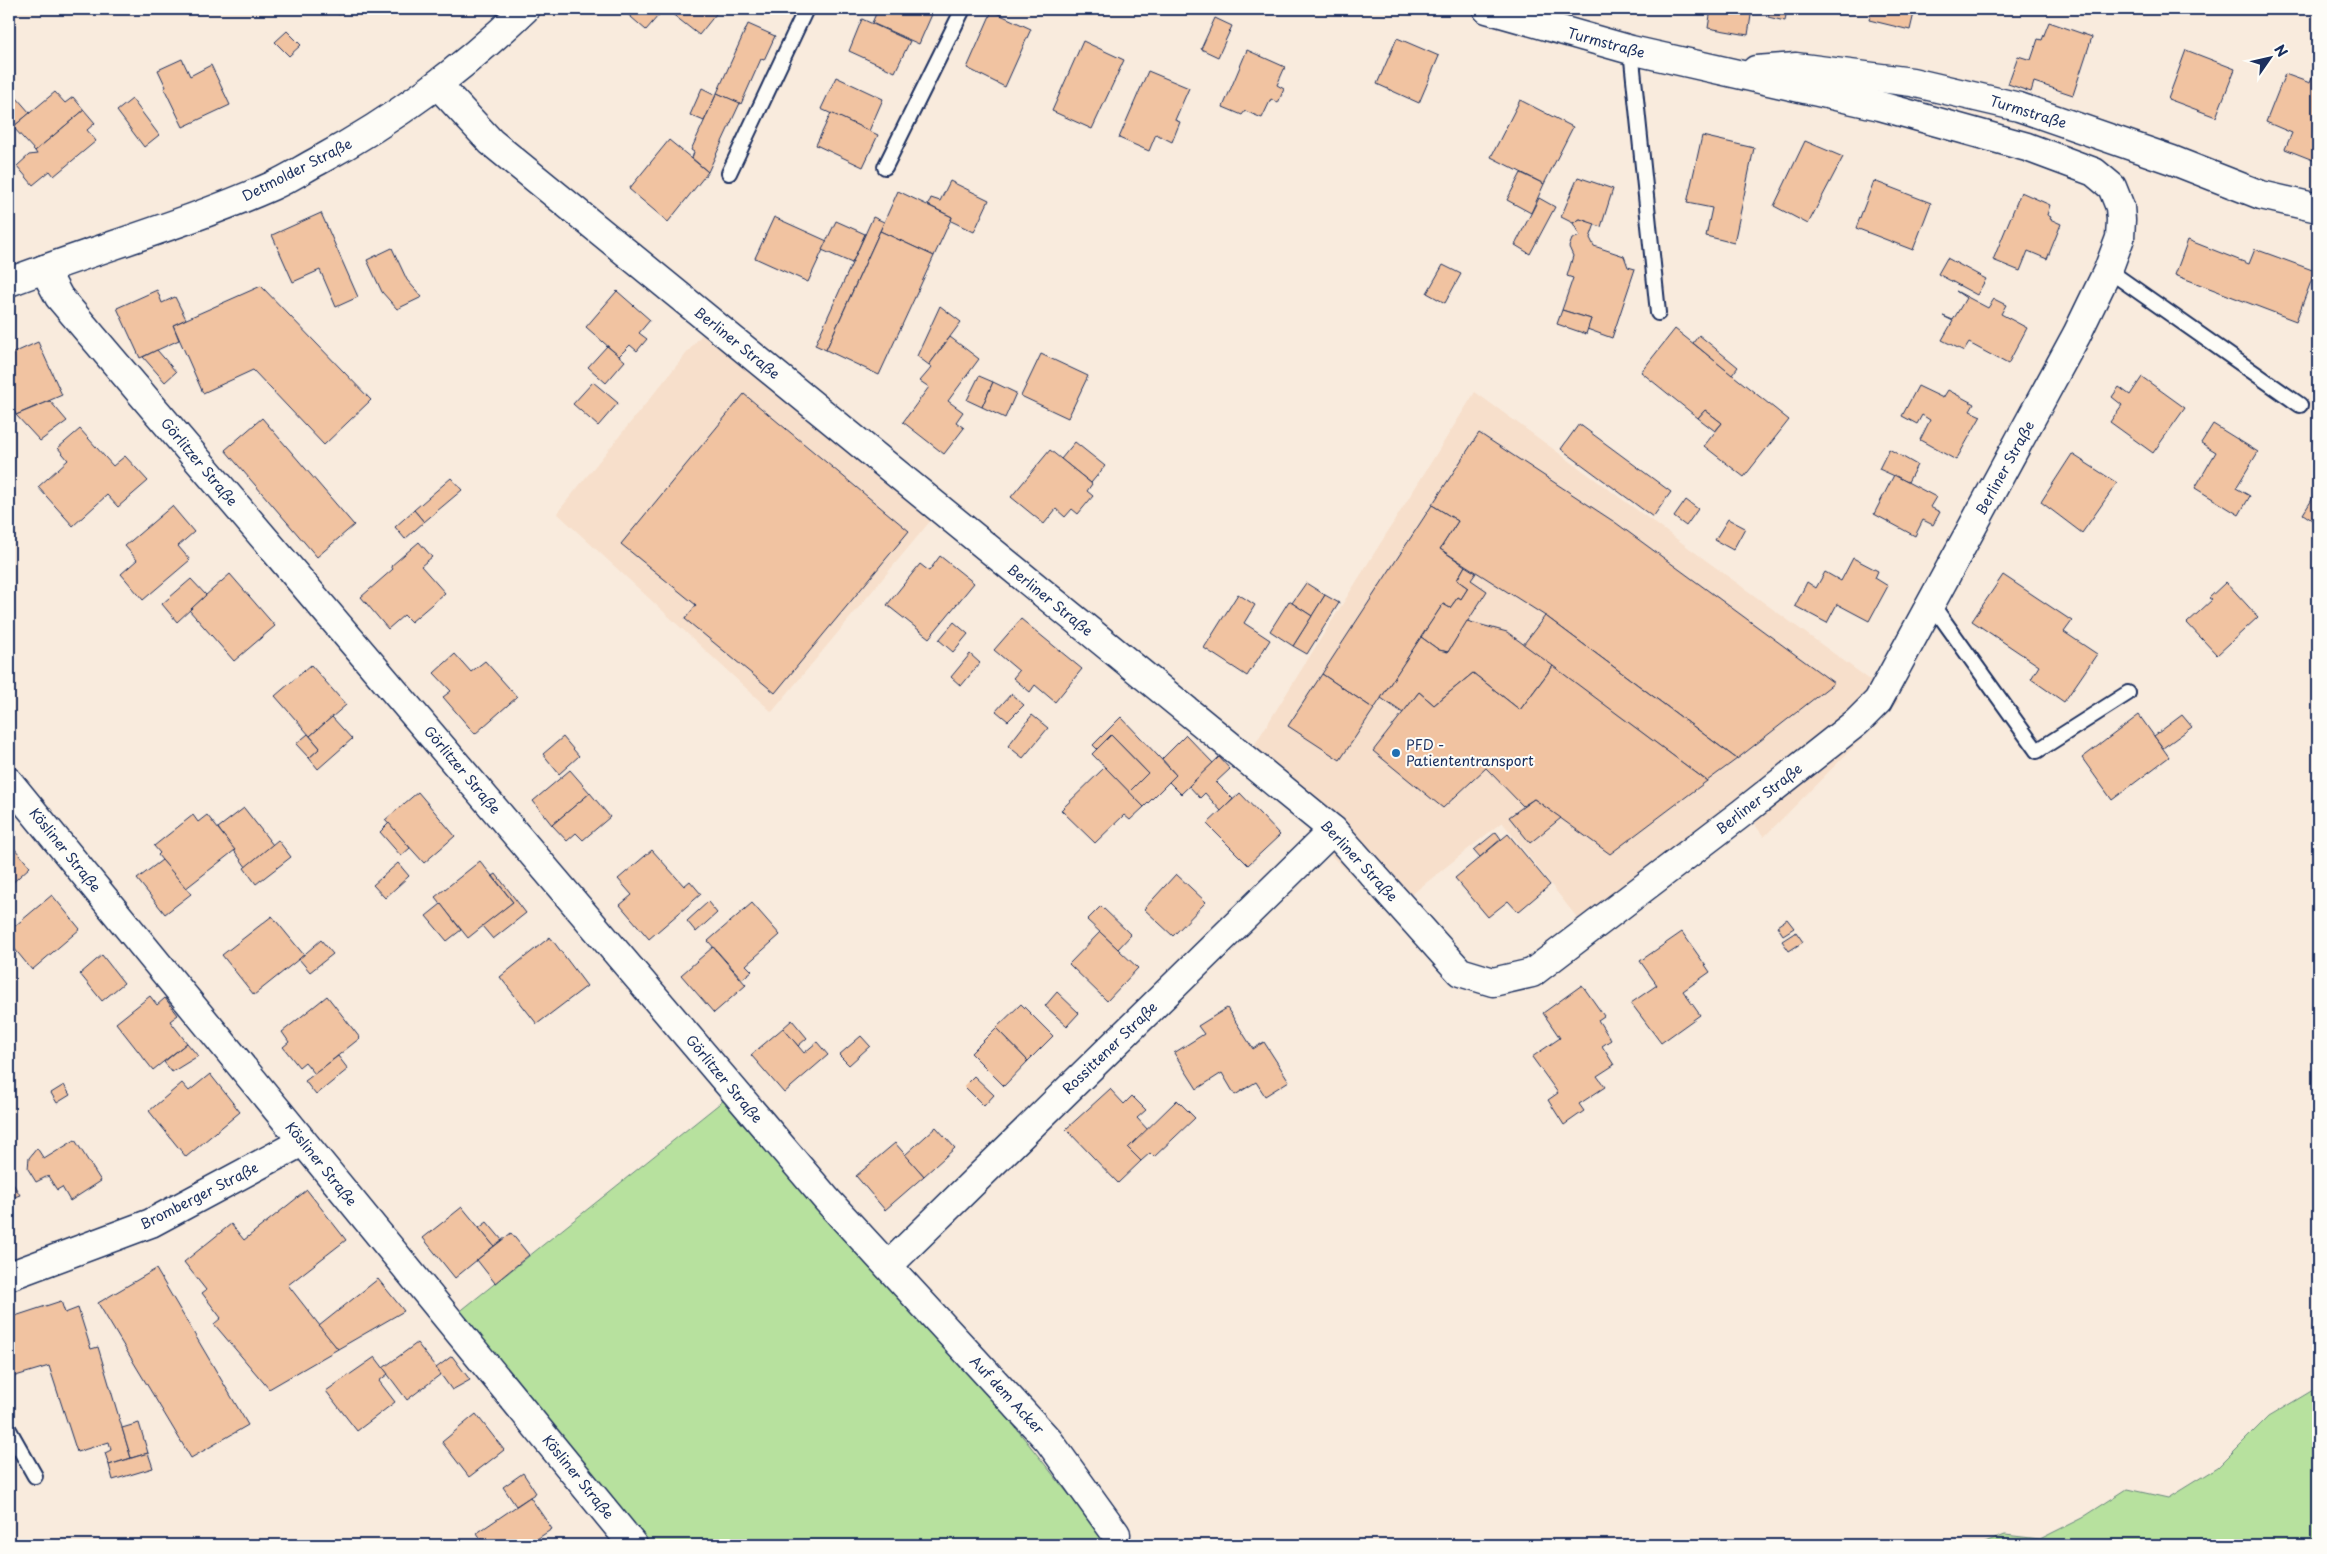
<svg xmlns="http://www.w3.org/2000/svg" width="2327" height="1554" viewBox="0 0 2327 1554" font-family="'Playpen Sans',sans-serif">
<rect width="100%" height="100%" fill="#f9ebdd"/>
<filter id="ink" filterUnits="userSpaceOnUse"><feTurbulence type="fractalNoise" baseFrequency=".02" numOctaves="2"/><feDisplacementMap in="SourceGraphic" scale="10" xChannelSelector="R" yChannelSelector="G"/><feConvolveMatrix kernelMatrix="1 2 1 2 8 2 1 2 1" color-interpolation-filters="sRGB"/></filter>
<g filter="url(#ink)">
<g fill="#f7dfcb">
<polygon points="703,333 932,519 772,712 557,513"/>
<polygon points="1475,392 1899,701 1764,837 1750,818 1593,938 1502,822 1391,911 1328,853 1353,854 1250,752"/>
</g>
<g fill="#b7e19e" stroke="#69887e">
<polygon points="724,1100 972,1373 1109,1545 643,1545 458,1313"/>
<polygon points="2318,1387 2318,1545 1980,1545 2005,1535 2040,1539 2082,1518 2127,1489 2168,1498 2218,1467 2268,1417"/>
</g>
<g fill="#f1c3a1" stroke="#1b2f5e">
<polygon points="332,9 346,9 339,15"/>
<polygon points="626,9 664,9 646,30 624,11"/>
<polygon points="666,9 720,9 699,35"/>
<polygon points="878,9 926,9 933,12 919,44 872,23"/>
<polygon points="1711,9 1752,9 1748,35 1708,28"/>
<polygon points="1770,9 1787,9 1785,21 1768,17"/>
<polygon points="1872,9 1915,9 1910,30 1869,20"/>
<polygon points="992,11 1031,29 1005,87 967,68"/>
<polygon points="1215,18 1232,26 1218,57 1201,49"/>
<polygon points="862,19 910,41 895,72 849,51"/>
<polygon points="2049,22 2092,37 2073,95 2034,82 2031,92 2008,84 2018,56 2031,60 2038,39 2042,40"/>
<polygon points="748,24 775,36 764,60 761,59 741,104 717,93"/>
<polygon points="287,31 301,45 289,56 275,42"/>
<polygon points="1397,38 1439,56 1419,103 1377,84"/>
<polygon points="1083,41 1124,60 1092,129 1052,111"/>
<polygon points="1247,50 1285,67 1277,85 1284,89 1278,103 1271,99 1262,118 1245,111 1242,115 1223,107"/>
<polygon points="2186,50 2235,69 2216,117 2168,99"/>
<polygon points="182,59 190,76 211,65 230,105 183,127 164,88 166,87 158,70"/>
<polygon points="1148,71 1189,88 1175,120 1180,122 1172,142 1156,134 1149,151 1119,138"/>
<polygon points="2314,73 2318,75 2318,162 2285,149 2292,133 2266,122 2285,74 2310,83"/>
<polygon points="836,77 883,99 869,131 821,109"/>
<polygon points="702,88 716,95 704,121 690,115"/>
<polygon points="9,89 30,113 13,127 9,122"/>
<polygon points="55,92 65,103 73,97 84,110 35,151 13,127"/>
<polygon points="717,93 740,103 708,172 692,158 694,152 691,150"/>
<polygon points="132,99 159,135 144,147 117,111"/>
<polygon points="1520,100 1573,127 1544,184 1491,157"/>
<polygon points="84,110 95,123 87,130 96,141 54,176 50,171 33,185 17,166 29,155 37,154 35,151"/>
<polygon points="831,113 878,135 863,167 816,145"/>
<polygon points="1702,136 1754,148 1734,243 1706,236 1712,208 1687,203"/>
<polygon points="669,140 708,172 668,222 629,189"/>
<polygon points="1805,141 1843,157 1808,224 1774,206"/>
<polygon points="1521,173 1544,184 1531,213 1507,200"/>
<polygon points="1578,177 1613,189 1601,227 1580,219 1573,223 1561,217"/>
<polygon points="950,181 989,200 974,232 951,221 952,217 928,205 931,198 940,201"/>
<polygon points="1874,181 1931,203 1913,250 1856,228"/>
<polygon points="898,191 952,217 934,256 880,231"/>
<polygon points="2021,192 2050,205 2047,215 2051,217 2050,219 2061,224 2047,259 2028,251 2020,271 1993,260"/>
<polygon points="1539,198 1555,207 1530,254 1515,245"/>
<polygon points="321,213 358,297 336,307 320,270 293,282 272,235"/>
<polygon points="774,217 827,241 808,282 755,258"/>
<polygon points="873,217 884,222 826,350 815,345"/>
<polygon points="1580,219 1595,224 1590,238 1594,246 1624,256 1628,267 1635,269 1612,338 1587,329 1591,319 1562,310 1573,278 1567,276 1573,256 1569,247 1572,239 1580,236 1573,223"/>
<polygon points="836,221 865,234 852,263 822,250"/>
<polygon points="880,231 934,256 879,375 826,350"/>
<polygon points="2188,240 2249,264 2255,249 2315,271 2296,321 2175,275"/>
<polygon points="392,248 407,280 422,297 397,309 382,292 367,260"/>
<polygon points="1947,258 1986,279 1977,295 1938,274"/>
<polygon points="1443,265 1461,274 1445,303 1427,293"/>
<polygon points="261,286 371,400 324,445 253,370 203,393 173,325"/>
<polygon points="157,290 162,303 175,297 186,319 173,325 179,340 140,358 117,308"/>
<polygon points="617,291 650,320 639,333 647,339 637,351 630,345 619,356 586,327"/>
<polygon points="1956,291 1988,308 1994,299 2006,305 2001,314 2027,328 2008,364 1969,343 1964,351 1942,340 1953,321 1943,316 1953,320 1966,298"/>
<polygon points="940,306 961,322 929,365 917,356"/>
<polygon points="1562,310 1591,319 1586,334 1557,324"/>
<polygon points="1675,329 1789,420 1744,477 1704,446 1722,423 1705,410 1698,418 1641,372"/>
<polygon points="1699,335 1738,367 1732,375 1693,343"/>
<polygon points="950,337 979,359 948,401 963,412 956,422 964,428 944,454 903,422 929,387 920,381 932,367 929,365"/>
<polygon points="38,342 62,395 16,415 9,399 9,355"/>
<polygon points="607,346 625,361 606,383 588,367"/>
<polygon points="157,350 176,372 165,382 143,357"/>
<polygon points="1041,354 1088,376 1068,418 1021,396"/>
<polygon points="979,376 993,382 982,407 967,400"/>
<polygon points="2142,377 2185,408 2153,453 2110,422 2122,405 2112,397 2119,387 2130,395"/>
<polygon points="593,382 618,403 598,426 573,404"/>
<polygon points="993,382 1016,393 1005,418 982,407"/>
<polygon points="1918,386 1943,398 1948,390 1974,404 1970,411 1981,416 1956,460 1920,440 1930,420 1922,415 1917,424 1902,416"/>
<polygon points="744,394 909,531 775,693 685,619 696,605 621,544"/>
<polygon points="50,401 67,421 40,441 16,415"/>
<polygon points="1705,410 1722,423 1715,431 1698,418"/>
<polygon points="262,418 354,525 317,557 225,450"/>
<polygon points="1579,424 1671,492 1653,517 1561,449"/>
<polygon points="2213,424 2258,452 2236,488 2250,496 2239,515 2195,488 2216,452 2201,443"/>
<polygon points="80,429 113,466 125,456 148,481 118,507 107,495 73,526 38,487 68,460 58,448"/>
<polygon points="1479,433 1616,523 1834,683 1737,759 1547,617 1440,549 1458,521 1432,505"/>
<polygon points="1075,442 1105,466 1091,483 1061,459"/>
<polygon points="1889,449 1917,465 1908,482 1879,469"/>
<polygon points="1050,450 1092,484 1087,491 1093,496 1078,514 1072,509 1065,517 1056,509 1044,524 1011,497"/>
<polygon points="2072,454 2117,483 2082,533 2041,502"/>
<polygon points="1894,475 1936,497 1930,507 1940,512 1933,525 1923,520 1915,536 1874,514"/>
<polygon points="451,478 462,490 424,522 414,510"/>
<polygon points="2318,490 2318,524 2303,514"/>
<polygon points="1686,500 1698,509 1686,526 1674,517"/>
<polygon points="1432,505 1458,521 1440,549 1465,566 1457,580 1468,588 1461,599 1458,597 1450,608 1443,604 1374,709 1322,674"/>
<polygon points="172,506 194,532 178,546 190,560 143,600 121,574 137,560 125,546"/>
<polygon points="414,510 424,522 405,539 395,527"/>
<polygon points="1728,519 1745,528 1733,550 1715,540"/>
<polygon points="419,542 432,557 421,566 445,593 411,622 404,615 388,629 361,597 393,569 391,566"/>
<polygon points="940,556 974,583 929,638 887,605 920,564 929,571"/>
<polygon points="1853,558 1878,571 1875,578 1888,586 1869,621 1837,604 1827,623 1795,606 1807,582 1816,588 1825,572 1841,581"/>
<polygon points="1465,566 1476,573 1471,580 1487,591 1448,652 1439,650 1421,637 1443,604 1450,608 1458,597 1461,599 1468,588 1457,580"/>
<polygon points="230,574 275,626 234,661 189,610"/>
<polygon points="2003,575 2072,621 2064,632 2097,654 2064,702 2031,679 2039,666 1972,621"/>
<polygon points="191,579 206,595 177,622 162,604"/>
<polygon points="2226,582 2258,617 2217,655 2187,623 2212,600 2209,598"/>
<polygon points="1306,583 1325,595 1312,616 1292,603"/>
<polygon points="1238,594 1255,605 1244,623 1270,640 1247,676 1204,648"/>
<polygon points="1325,595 1339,603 1307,654 1293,646"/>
<polygon points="1289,601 1312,616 1293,646 1270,631"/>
<polygon points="1545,616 1547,617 1737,759 1707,781 1523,645"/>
<polygon points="1021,619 1082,669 1055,702 1035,685 1030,692 1013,678 1019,671 994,650"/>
<polygon points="1467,621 1507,632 1553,666 1520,710 1473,673 1434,705 1419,692 1403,713 1381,698 1421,637 1439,650 1448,652"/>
<polygon points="954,622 968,634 953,652 939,640"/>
<polygon points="455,654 471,672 485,661 517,697 475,734 443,697 451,691 434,673"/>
<polygon points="970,654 980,663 961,686 951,677"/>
<polygon points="311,665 346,705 310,736 275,696"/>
<polygon points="1553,666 1707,781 1610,854 1534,799 1523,806 1486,768 1443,808 1373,751 1419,692 1434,705 1473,673 1520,710"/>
<polygon points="1322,674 1374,709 1340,760 1288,726"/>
<polygon points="1011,694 1024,705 1008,721 996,711"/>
<polygon points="1032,715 1048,728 1023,758 1008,746"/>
<polygon points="2139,715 2169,757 2112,800 2082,758"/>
<polygon points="2182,715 2192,727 2163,748 2154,736"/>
<polygon points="332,717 352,739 318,769 309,758 320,748 310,736"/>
<polygon points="1121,717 1176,775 1144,807 1129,792 1148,773 1111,735 1097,749 1093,745"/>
<polygon points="308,734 320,748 309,758 296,744"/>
<polygon points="1111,735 1148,773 1129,792 1092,754"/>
<polygon points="1186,735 1213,763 1181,794 1169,782 1176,775 1162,759"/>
<polygon points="563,737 579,756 559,774 543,754"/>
<polygon points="1219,757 1230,769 1216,782 1233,799 1221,811 1205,793 1200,798 1189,786"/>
<polygon points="1105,767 1144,807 1130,820 1124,815 1095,843 1061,810"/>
<polygon points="570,770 590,793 552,825 533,801"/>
<polygon points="418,792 455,836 424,863 385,820"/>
<polygon points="590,793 610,817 583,840 576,833 567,841 552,825"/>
<polygon points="1240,793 1280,835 1248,865 1207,824"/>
<polygon points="1534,799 1561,818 1530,843 1509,817"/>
<polygon points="244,808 273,845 246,867 218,828"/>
<polygon points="193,815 198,822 207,815 235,850 185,889 158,855 160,853 154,846"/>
<polygon points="389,823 410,848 401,856 380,832"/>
<polygon points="1496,832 1501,839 1480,857 1474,850"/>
<polygon points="1508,834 1550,885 1518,912 1508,901 1488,917 1455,878"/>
<polygon points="278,840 291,857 256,884 244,868"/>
<polygon points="9,842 30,867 9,886"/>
<polygon points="652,850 684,886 690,881 701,894 649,939 620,905 632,895 618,879"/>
<polygon points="162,860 191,894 165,914 137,879"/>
<polygon points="480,861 513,902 468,938 435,897"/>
<polygon points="398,863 409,876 385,898 373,885"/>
<polygon points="496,874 526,913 493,939 482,926 513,902 493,876"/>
<polygon points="1176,874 1206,902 1173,936 1144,909"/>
<polygon points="52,895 80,929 32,970 9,942 9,931"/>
<polygon points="708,902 717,913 696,932 687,921"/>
<polygon points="752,903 780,935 746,965 752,971 742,979 708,941"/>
<polygon points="441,904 461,930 447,941 426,916"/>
<polygon points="1101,906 1131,935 1118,949 1087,920"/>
<polygon points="272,916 304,955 254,995 222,955"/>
<polygon points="1787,919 1794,928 1783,935 1777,926"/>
<polygon points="1100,932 1138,968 1107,1001 1069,964"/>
<polygon points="1682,932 1710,972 1683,991 1700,1015 1661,1043 1631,1003 1657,985 1640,961"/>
<polygon points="1796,932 1803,942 1789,951 1782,941"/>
<polygon points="550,937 587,986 537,1024 500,977"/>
<polygon points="321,940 333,954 310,972 299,959"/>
<polygon points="713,947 746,985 714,1013 681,975"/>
<polygon points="102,955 124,983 102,1001 80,974"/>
<polygon points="1582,985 1604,1016 1598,1020 1611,1040 1602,1046 1614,1065 1597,1076 1605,1087 1579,1104 1584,1111 1564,1125 1548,1100 1558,1093 1532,1057 1560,1038 1543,1013"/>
<polygon points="1057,992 1079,1013 1067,1026 1045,1006"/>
<polygon points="150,996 157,1005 165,998 178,1015 170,1021 187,1043 153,1070 116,1023"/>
<polygon points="327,996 360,1038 315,1074 305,1062 299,1067 283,1047 289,1042 282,1032"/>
<polygon points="1021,1004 1053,1036 1028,1061 996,1028"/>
<polygon points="1227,1008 1253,1049 1264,1042 1289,1081 1265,1096 1256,1082 1235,1095 1222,1073 1197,1089 1174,1053 1204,1034 1198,1026"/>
<polygon points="792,1020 807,1038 798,1046 783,1028"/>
<polygon points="783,1028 804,1053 817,1042 828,1055 784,1093 751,1055"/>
<polygon points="996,1028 1028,1061 1004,1086 971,1053"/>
<polygon points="861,1036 870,1046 849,1065 839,1055"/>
<polygon points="187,1043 198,1056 172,1072 164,1062"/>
<polygon points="338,1056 348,1069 316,1095 305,1081"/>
<polygon points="210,1074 240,1112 186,1157 149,1111 182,1083 189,1091"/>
<polygon points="974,1076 994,1095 984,1106 964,1086"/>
<polygon points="64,1085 70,1095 57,1103 51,1093"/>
<polygon points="1110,1089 1124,1104 1132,1096 1146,1110 1137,1118 1148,1130 1128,1148 1141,1161 1118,1183 1066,1129"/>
<polygon points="1177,1100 1195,1118 1154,1157 1150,1153 1141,1161 1128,1148"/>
<polygon points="936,1127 955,1148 924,1176 905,1155"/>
<polygon points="75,1140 101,1181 70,1201 62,1187 57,1190 48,1176 36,1182 28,1169 29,1158 37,1148 44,1159"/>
<polygon points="895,1143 924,1176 885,1210 856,1176"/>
<polygon points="9,1177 20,1195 9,1199"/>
<polygon points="307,1190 346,1240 288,1285 338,1349 269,1389 214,1324 221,1318 202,1293 206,1290 184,1262 231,1224 244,1240"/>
<polygon points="462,1207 494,1246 455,1278 423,1238"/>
<polygon points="487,1222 502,1240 494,1246 479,1228"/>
<polygon points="511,1233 529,1255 495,1283 477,1260"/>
<polygon points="156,1269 248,1425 191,1458 98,1303"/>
<polygon points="378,1279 404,1311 338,1349 319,1326"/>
<polygon points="61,1301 65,1313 78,1308 91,1349 98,1347 131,1458 109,1465 105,1453 111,1450 109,1442 77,1452 49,1366 9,1378 9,1318"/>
<polygon points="417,1343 441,1374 407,1400 383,1368"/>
<polygon points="452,1356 470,1380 452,1390 436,1368"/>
<polygon points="375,1357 388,1374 379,1381 395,1402 357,1431 326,1391"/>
<polygon points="476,1414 504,1450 469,1477 442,1442"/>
<polygon points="139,1423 148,1453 131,1458 122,1428"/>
<polygon points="148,1453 153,1468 113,1480 109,1465"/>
<polygon points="523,1473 536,1493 516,1506 503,1487"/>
<polygon points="530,1497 552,1529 528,1545 485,1545 477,1533"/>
</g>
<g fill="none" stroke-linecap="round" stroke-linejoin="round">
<g stroke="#1b2f5e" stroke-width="18">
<g id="lane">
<polyline points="1631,50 1658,313"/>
<polyline points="885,167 963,9"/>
<polyline points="729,173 806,9"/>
<polyline points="2108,270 2300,405"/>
<polyline points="1931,603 2037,751 2128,693"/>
<polyline points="9,1430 35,1476"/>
</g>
</g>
<g stroke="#1b2f5e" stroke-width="31">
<g id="street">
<polyline points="1756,70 1796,67 1912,82 2019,107 2172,160 2261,195 2318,208"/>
<polyline points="438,85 491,142 1333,830 1460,972 1493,982 1532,973 1742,813 1857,722 1878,701 2077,334 2108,270 2120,238 2121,220 2120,207 2112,187 2094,172 2027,147 1880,106 1631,50 1487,9"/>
<polyline points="44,269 59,297 827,1200 1049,1441 1116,1534"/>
<polyline points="9,782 633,1545"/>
<polyline points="888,1266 1333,830"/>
<polyline points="9,1276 151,1223 302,1142"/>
</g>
</g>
<g stroke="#1b2f5e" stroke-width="31">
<path id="secondary" d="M9 282C96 249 186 224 272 186 288 179 303 169 318 161 397 118 460 71 525 9"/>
</g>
<use href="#lane" stroke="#fdfcf7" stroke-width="14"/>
<use href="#street" stroke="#fdfcf7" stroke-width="28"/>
<use href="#secondary" stroke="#fdfcf7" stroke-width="28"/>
</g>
</g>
<circle fill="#1f6fb2" stroke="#fdfcf7" stroke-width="2" cx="1396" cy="753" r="5"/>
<g text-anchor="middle" stroke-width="4" stroke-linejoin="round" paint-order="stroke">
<g font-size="14" fill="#1b2f5e" stroke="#fdfcf7">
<text transform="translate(1606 43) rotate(15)" y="5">Turmstraße</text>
<text transform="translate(2028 112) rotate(17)" y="5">Turmstraße</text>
<text transform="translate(297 170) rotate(-27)" y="5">Detmolder Straße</text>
<text transform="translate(737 343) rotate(39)" y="5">Berliner Straße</text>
<text transform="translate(199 462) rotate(50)" y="5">Görlitzer Straße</text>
<text transform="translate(2005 468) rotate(-61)" y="5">Berliner Straße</text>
<text transform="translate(1050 600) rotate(39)" y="5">Berliner Straße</text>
<text transform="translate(462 770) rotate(50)" y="5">Görlitzer Straße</text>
<text transform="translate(1759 799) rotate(-38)" y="5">Berliner Straße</text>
<text transform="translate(65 850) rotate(51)" y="5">Kösliner Straße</text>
<text transform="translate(1359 861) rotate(47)" y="5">Berliner Straße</text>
<text transform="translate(1110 1048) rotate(-44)" y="5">Rossittener Straße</text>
<text transform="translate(724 1079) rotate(50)" y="5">Görlitzer Straße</text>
<text transform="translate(321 1164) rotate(51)" y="5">Kösliner Straße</text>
<text transform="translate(199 1196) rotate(-27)" y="5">Bromberger Straße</text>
<text transform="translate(1007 1395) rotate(47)" y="5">Auf dem Acker</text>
<text transform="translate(578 1477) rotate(51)" y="5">Kösliner Straße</text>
</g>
<g font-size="14" fill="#1b2f5e" stroke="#fdfcf7" text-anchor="start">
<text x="1406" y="750">PFD -<tspan x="1406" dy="16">Patiententransport</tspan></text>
</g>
</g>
<rect width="2327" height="1554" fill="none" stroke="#fdfcf7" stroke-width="30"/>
<rect x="15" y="15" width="2297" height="1524" fill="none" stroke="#1b2f5e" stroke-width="2" filter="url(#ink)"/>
<g transform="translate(2270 58) rotate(56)" stroke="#fdfcf7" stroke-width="4" paint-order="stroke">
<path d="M0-4L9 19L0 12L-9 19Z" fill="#1b2f5e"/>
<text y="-8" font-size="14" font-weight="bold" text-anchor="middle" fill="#1b2f5e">N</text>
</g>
</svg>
